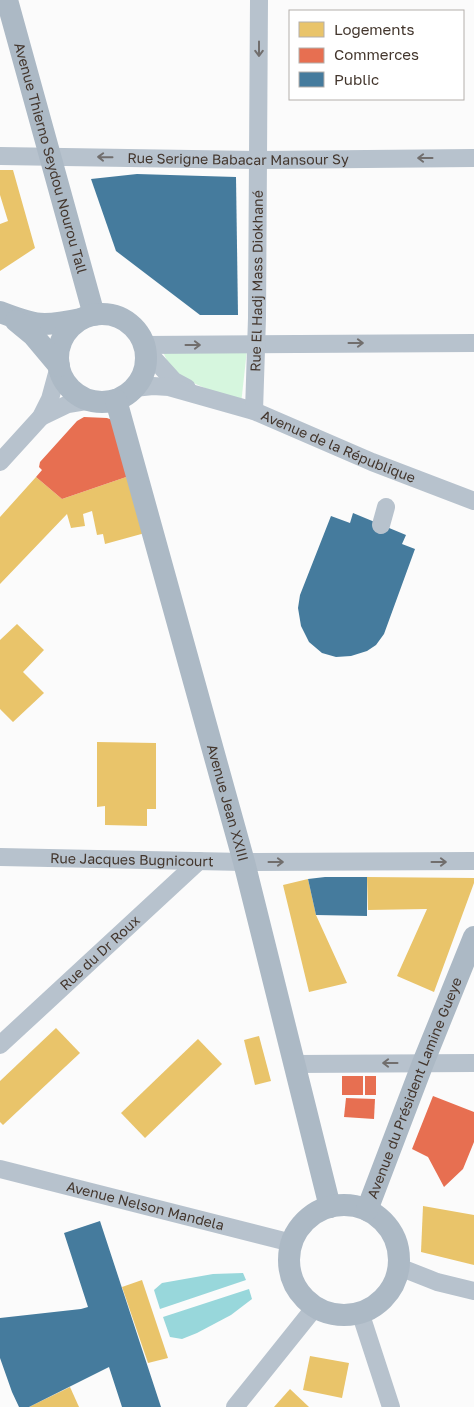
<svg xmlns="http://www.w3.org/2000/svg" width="474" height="1407" viewBox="0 0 474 1407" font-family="'Golos Text',sans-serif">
<rect width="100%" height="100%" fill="#fbfbfb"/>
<polygon fill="#d6f6de" points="247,350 241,404 189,381 171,369 163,352"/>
<g fill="#98d7db">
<polygon points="243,1273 246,1280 160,1309 154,1290 162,1283 213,1274"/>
<polygon points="249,1289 252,1299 231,1315 197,1333 182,1339 170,1337 163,1317"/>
</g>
<g fill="#e9c46a">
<polygon points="0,170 13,170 35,248 0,271 0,224 8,221 0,195"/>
<polygon points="132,475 145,533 105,544 103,534 97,535 92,511 83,514 85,526 71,528 67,514 0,584 0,517 36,477 62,499"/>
<polygon points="17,624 44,650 23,672 44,693 13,722 0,709 0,640"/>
<polygon points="97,742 156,743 156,809 147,809 147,826 105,825 105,806 97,807"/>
<polygon points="367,877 474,878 474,883 434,992 397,976 427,909 368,910"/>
<polygon points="308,879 316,915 347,983 309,992 283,885"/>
<polygon points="56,1028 80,1053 3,1125 0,1122 0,1081"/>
<polygon points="259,1036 271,1081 255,1085 244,1040"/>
<polygon points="198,1039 222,1064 145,1138 121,1113"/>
<polygon points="423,1206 474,1215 474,1265 421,1252"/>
<polygon points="142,1280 168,1358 148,1363 122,1287"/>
<polygon points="310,1356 349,1363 342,1398 303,1390"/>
<polygon points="70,1387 79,1407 29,1407"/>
<polygon points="290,1389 309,1407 274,1407"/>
</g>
<g fill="#e76f51">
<polygon points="84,417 107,418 115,421 132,475 62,499 36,477 42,470 39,467 40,462 77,421"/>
<rect x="342" y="1076" width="21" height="19"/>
<rect x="365" y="1076" width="11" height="19"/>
<polygon points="433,1096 474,1112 474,1142 463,1169 444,1187 428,1157 412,1149"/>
<polygon points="346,1098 375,1099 374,1119 344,1117"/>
</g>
<g fill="#457b9d">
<polygon points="137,174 236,177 238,315 200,315 116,251 91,179"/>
<polygon points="353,513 406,535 402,544 415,549 384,634 376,645 367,651 351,656 336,657 322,653 309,642 301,626 298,608 300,595 331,516 350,523"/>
<polygon points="325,877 367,877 367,916 316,915 308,879"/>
<polygon points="100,1221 161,1407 122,1407 109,1367 29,1407 19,1407 12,1392 0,1358 0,1318 81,1309 88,1307 64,1233"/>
</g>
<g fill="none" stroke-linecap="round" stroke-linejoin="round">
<g stroke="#b7c2cd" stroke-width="18">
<path id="s1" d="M0 156 259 160 474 158"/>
<polyline points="144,345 474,343"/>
<polyline points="146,350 174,381 187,388"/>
<path id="s2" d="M134 388 153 386 169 387 254 411 372 462 474 501"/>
<path id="s3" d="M254 411 257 318 259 0"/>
<polyline points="41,417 68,404 92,400"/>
<polyline points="0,462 41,417 50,399 59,366"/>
<polyline points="381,525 386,507"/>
<path id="s4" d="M0 857 244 862 474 861"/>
<path id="s5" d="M0 1045 199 861"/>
<polyline points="295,1064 474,1063"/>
<path id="s6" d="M0 1169 292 1243"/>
<polyline points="399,1267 437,1282 474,1291"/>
<polyline points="360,1312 391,1407"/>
<polyline points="235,1407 316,1306"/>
</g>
<g stroke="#acb9c5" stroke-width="22">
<path id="s7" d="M7 0 94 315"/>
<path d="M0 312C36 326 43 327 81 319"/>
<circle cx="102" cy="358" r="44"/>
<polyline points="16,321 33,335 59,366"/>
<path id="s8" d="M116 400 244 862 330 1207"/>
<circle cx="344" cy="1260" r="55"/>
<path id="s9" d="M367 1210 423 1063 474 937"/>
</g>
</g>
<defs><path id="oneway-shaft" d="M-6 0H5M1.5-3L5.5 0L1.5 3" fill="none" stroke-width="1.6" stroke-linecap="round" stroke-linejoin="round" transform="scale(1.25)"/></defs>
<g stroke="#716e6d">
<use href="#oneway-shaft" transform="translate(259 49) rotate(90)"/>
<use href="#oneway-shaft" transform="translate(105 157) rotate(-179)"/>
<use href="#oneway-shaft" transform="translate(425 158) rotate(180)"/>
<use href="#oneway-shaft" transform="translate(356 343)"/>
<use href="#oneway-shaft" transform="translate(193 345)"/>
<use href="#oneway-shaft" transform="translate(276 862)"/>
<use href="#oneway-shaft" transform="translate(439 862)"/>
<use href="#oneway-shaft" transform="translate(390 1063) rotate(180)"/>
</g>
<g text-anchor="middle" stroke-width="5" stroke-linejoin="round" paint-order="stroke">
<g font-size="14" fill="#43362d" stroke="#fff">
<text dy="5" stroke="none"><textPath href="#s7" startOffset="164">Avenue Thierno Seydou Nourou Tall</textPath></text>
<text dy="5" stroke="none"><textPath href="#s1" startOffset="238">Rue Serigne Babacar Mansour Sy</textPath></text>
<text dy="5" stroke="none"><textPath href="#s3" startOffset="130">Rue El Hadj Mass Diokhané</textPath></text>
<text dy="5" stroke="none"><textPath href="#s2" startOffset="215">Avenue de la République</textPath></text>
<text dy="5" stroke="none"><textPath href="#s8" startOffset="418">Avenue Jean XXIII</textPath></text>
<text dy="5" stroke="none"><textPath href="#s4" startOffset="132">Rue Jacques Bugnicourt</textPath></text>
<text dy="5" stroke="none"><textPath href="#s5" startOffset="136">Rue du Dr Roux</textPath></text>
<text dy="5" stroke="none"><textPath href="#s9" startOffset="131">Avenue du Président Lamine Gueye</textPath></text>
<text dy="5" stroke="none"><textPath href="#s6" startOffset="150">Avenue Nelson Mandela</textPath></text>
</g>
</g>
<rect x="289" y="10" width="175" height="90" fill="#ffffff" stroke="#b4afab"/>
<rect x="299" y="22" width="25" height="15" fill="#e9c46a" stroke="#b4afab"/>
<text x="334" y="35" font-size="15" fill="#43362d">Logements</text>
<rect x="299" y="48" width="25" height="15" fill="#e76f51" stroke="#b4afab"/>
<text x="334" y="60" font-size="15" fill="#43362d">Commerces</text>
<rect x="299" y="72" width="25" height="15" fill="#457b9d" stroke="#b4afab"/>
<text x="334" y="85" font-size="15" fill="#43362d">Public</text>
</svg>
